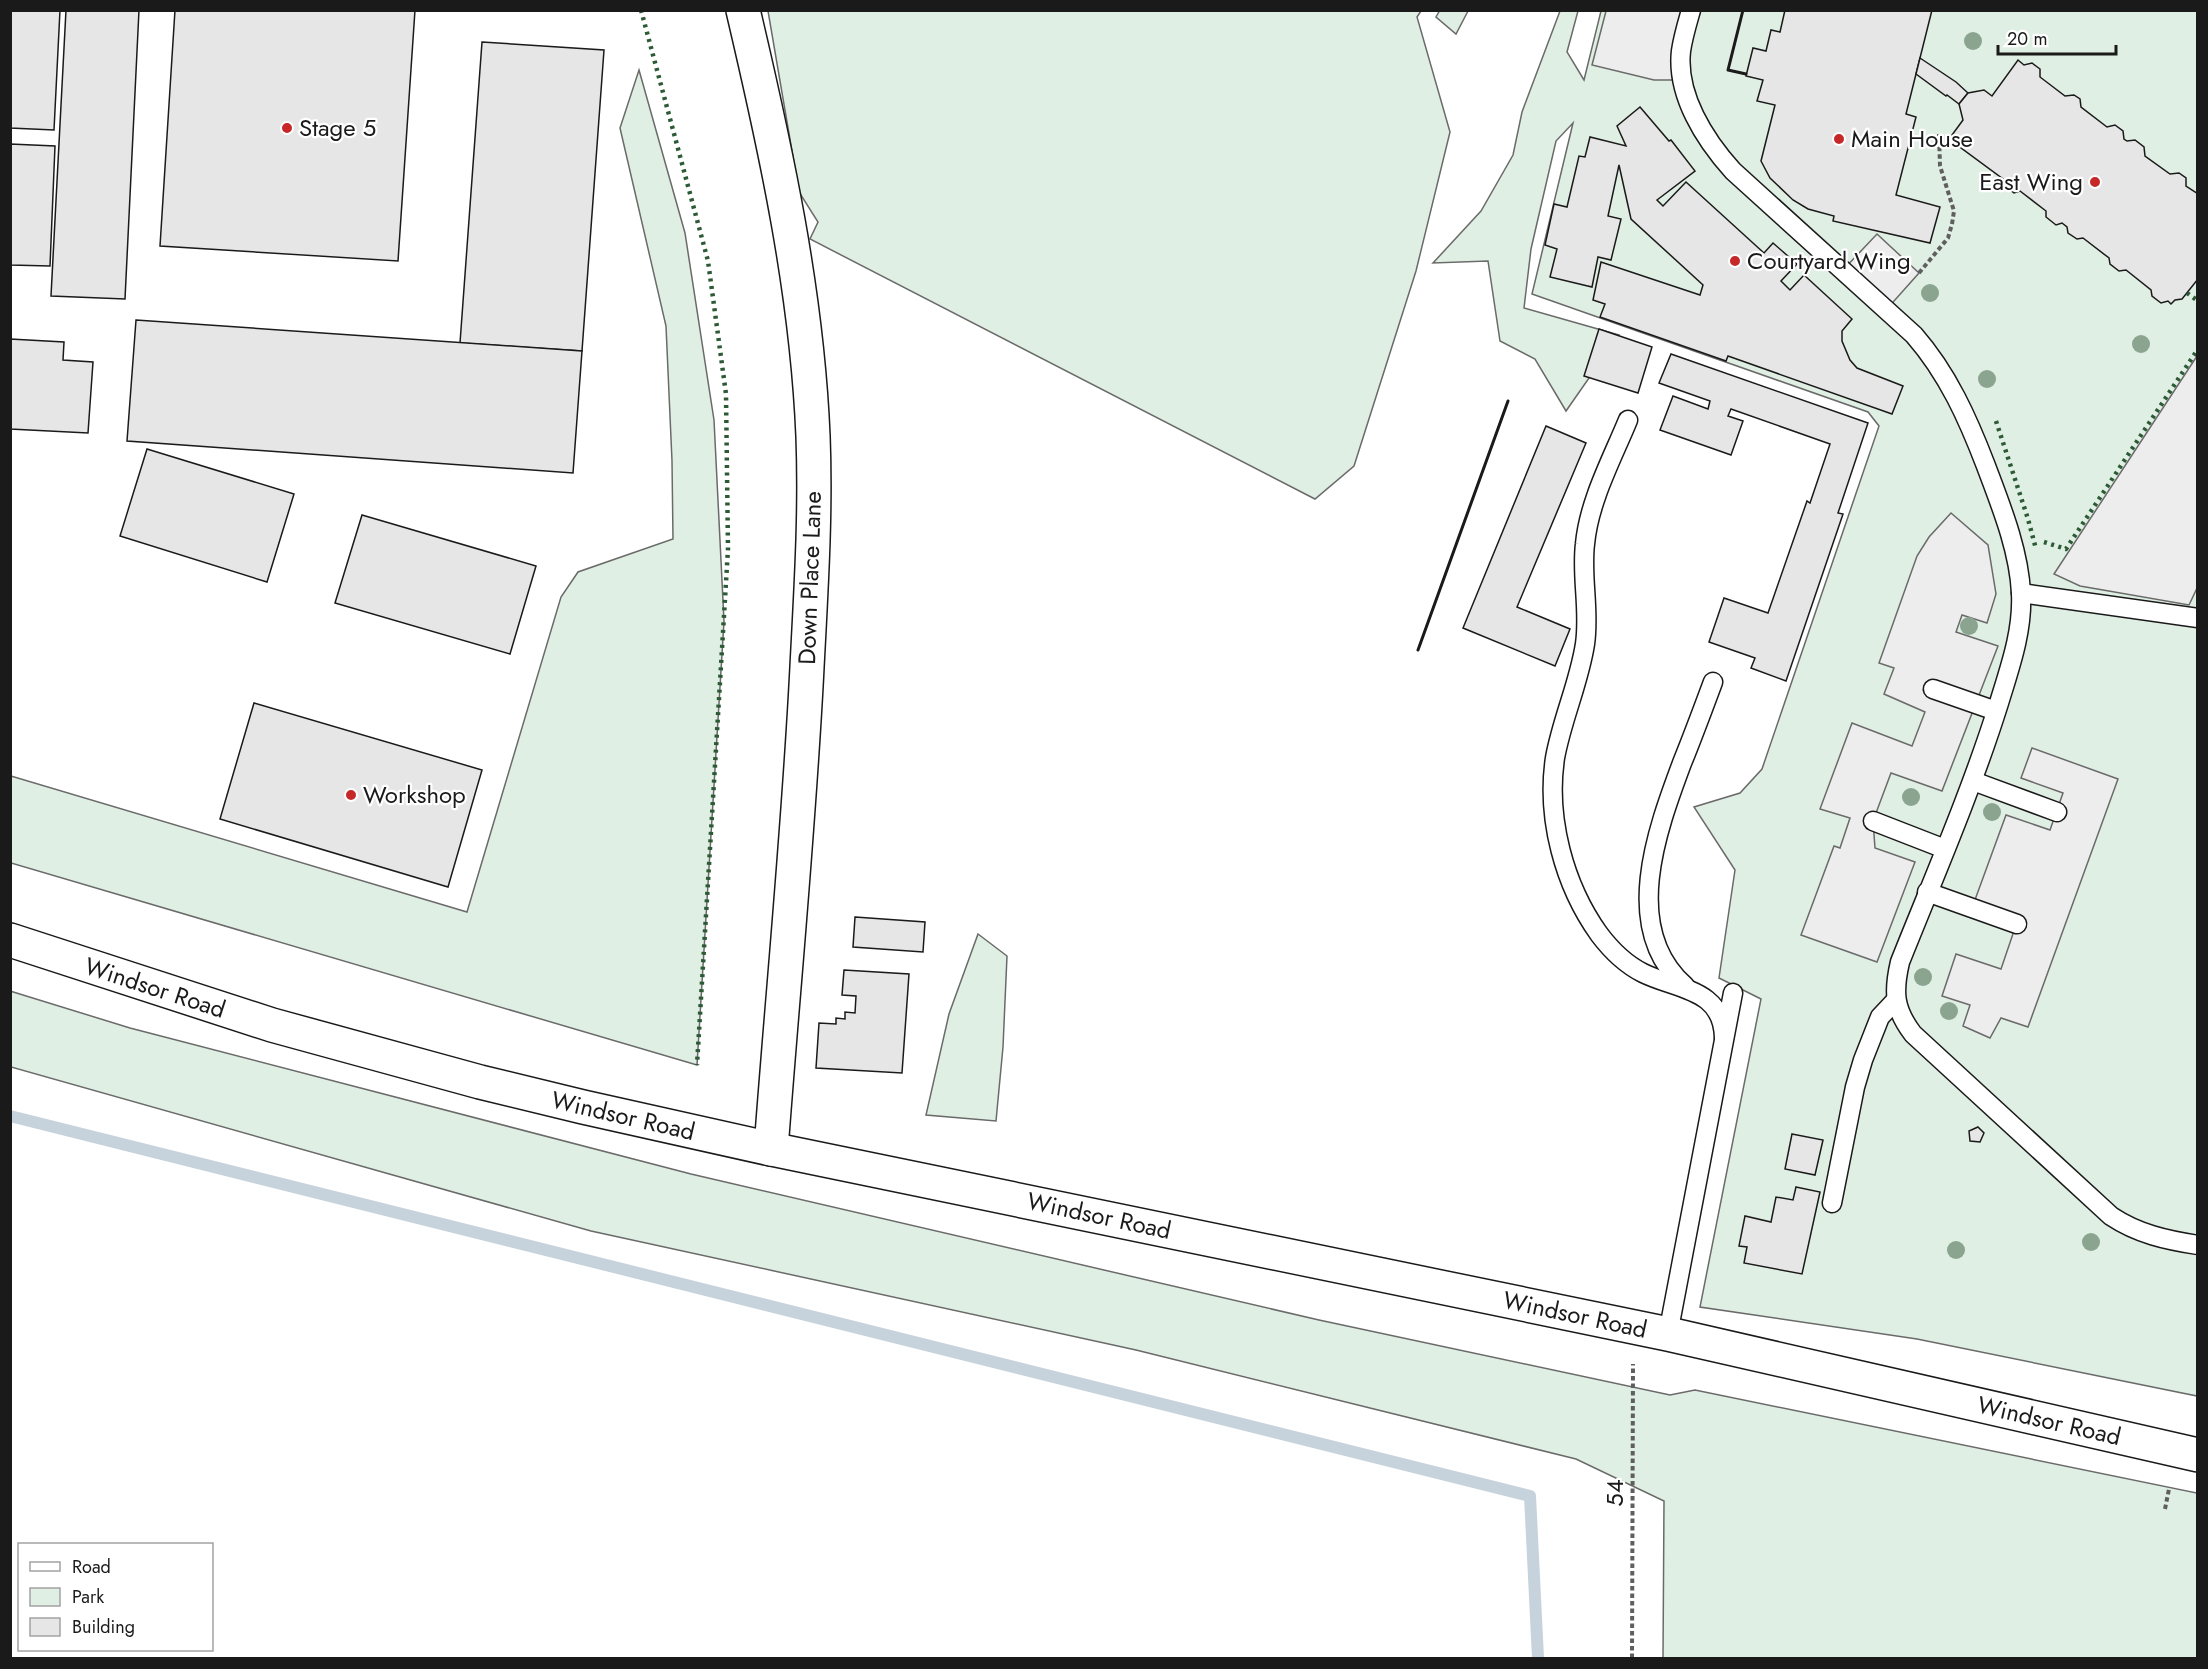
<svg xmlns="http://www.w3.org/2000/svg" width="2208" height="1669" viewBox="0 0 2208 1669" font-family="Jost,sans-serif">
<rect width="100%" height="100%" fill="#fff"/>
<g fill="#e0efe3" stroke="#6a6a6a" stroke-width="1.5">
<polygon points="1440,10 1468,11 1456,34 1436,17"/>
<polygon points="768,11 1421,11 1417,17 1450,132 1416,271 1354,466 1315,499 810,239 818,222 799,192"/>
<polygon points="1560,11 1578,11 1567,52 1584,80 1601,11 2197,11 2197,1396 1917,1339 1700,1307 1761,999 1719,978 1735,870 1694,807 1740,793 1762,769 1879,426 1868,412 1532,294 1573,123 1556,141 1531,249 1524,308 1619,335 1566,411 1535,359 1500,341 1488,261 1433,263 1481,211 1513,155 1522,112"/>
<polygon points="639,70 685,233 714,420 724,621 697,1065 11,863 11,776 467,912 561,597 578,572 673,539 672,461 666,326 620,128"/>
<polygon points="978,934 1007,956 1003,1047 996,1121 926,1115 949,1014"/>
<polygon points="10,991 130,1028 691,1174 1319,1320 1670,1395 1695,1390 2197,1493 2197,1658 1663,1658 1664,1501 1576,1459 1136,1350 591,1231 11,1067"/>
</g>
<g fill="#ededed" stroke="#6a6a6a" stroke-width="1.5">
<polygon points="1606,11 1691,11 1683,80 1654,80 1592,65"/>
<polygon points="1877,234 1919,273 1886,310 1843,270"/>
<polygon points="2197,356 2198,586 2189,605 2080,586 2054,574"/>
<polygon points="1951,513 1988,545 1996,594 1987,623 1962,615 1956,632 1998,646 1942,791 1891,773 1873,821 1875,848 1915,862 1877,962 1801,935 1834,846 1840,848 1850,818 1820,809 1852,723 1912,746 1925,712 1884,694 1894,668 1879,663 1917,556 1929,537"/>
<polygon points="2032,748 2118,779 2028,1027 2001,1018 1990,1038 1963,1026 1970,1005 1942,996 1956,954 2001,969 2016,925 1972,908 2006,815 2050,830 2063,793 2021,778"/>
</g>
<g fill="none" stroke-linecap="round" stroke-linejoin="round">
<polyline stroke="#c6d2dc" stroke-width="12" points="10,1116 1530,1496 1538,1658"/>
</g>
<g fill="#e6e6e6" stroke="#1a1a1a" stroke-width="1.5">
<polygon points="10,10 60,10 54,130 10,128"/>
<polygon points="66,10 139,10 125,299 51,296"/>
<polygon points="175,10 415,10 398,261 160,246"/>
<polygon points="1785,10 1932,10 1906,114 1916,117 1896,195 1940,207 1930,243 1833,221 1834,216 1808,209 1793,200 1770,178 1761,161 1775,105 1757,101 1763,80 1746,76 1753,48 1766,51 1771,30 1780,32"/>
<polygon points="482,42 604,50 582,351 460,343"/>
<polygon points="1920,58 1956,82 1968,93 1959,104 1947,95 1946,96 1916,74"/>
<polygon points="2018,60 2024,65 2032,63 2040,69 2040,77 2065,96 2074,95 2080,99 2081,107 2107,127 2115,125 2123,131 2124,139 2127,141 2135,140 2144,147 2145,156 2170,174 2179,173 2186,178 2186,186 2198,194 2198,279 2182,299 2175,300 2171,304 2168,301 2161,303 2152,296 2151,290 2126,270 2119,271 2110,264 2109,258 2083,238 2077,239 2068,233 2067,227 2062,223 2056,225 2046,217 2046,211 2020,191 2014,193 2004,185 2003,179 1949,139 1963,120 1959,104 1968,93 1984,90 1992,96"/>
<polygon points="1640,107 1669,141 1671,140 1695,171 1657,200 1663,206 1686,182 1764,253 1773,243 1797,264 1781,281 1790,290 1804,275 1852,319 1842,331 1842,341 1850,360 1857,368 1903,386 1892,414 1728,356 1726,361 1600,317 1605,304 1593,300 1601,262 1700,295 1703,285 1631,219 1619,165 1608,216 1621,219 1611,260 1598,257 1592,287 1550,277 1557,249 1545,245 1554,204 1567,207 1579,156 1585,157 1590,137 1626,146 1617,126"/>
<polygon points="10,144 55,146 50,266 10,265"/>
<polygon points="136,320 582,351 573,473 127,441"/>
<polygon points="1599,329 1652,347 1638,393 1584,376"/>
<polygon points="10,339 64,342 63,360 93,362 88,433 10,429"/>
<polygon points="1671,354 1868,423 1838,513 1843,514 1786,681 1751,668 1755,658 1709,642 1724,598 1768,613 1807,501 1810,503 1830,444 1731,409 1728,416 1743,421 1731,455 1660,430 1673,396 1708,409 1710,401 1659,383"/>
<polygon points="1546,426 1586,443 1517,607 1570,629 1555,666 1463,628"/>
<polygon points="147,449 294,494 267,582 120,536"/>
<polygon points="362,515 536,566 510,654 335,603"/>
<polygon points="254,703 482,770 448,887 220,819"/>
<polygon points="855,917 925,922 923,952 853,947"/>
<polygon points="844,970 909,974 902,1073 816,1068 819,1023 836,1024 836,1018 845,1019 845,1012 855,1013 856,996 842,995"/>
<polygon points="1978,1127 1984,1133 1980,1142 1970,1141 1969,1131"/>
<polygon points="1792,1134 1823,1140 1815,1175 1785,1169"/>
<polygon points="1796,1187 1820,1192 1802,1274 1744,1263 1747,1247 1739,1246 1745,1216 1771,1222 1776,1197 1793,1200"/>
</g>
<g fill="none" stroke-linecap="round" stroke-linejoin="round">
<g stroke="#1a1a1a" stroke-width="21">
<g id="lane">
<path d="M1691 10C1687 24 1683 37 1681 51 1676 95 1705 140 1733 171L1914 335C1948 374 1968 419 1986 466 2001 506 2019 550 2021 593 2023 631 2010 667 1999 703 1971 792 1934 877 1900 962 1893 992 1894 1009 1913 1034L2111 1216C2138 1234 2166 1240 2198 1245"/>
<path d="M1628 420C1612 459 1589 501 1585 544 1581 577 1590 610 1585 644 1579 683 1562 719 1555 758 1546 818 1564 885 1599 934 1611 950 1625 964 1643 973 1677 990 1723 988 1724 1038"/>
<polyline points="2021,593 2198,618"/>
<polyline points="1933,689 1996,711"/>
<polyline points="1973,781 2057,812"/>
<polyline points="1873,821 1945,849"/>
<polyline points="1927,892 2017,924"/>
<path d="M1685 986C1620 929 1657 830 1682 763 1693 736 1703 709 1713 682"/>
<polyline points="1832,1203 1855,1087 1863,1060 1880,1017 1896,1000"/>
<polyline points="1668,1334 1733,993"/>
</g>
</g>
<g stroke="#1a1a1a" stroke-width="36">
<path id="street" d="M743 10C776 150 807 292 813 436 816 513 811 590 807 667 799 828 783 988 771 1149"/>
</g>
<g stroke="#1a1a1a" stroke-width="36">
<polyline id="primary" points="10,940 272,1025 480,1082 583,1107 771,1149 1668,1334 2198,1455"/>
</g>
<g stroke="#5f5f5f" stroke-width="4" stroke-dasharray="4.5 3" stroke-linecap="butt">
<polyline points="1919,273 1948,238 1952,224 1954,211 1940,166 1939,134"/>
<polyline points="2165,1509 2169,1489"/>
<polyline points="1632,1658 1633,1364"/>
</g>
<use href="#lane" stroke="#fff" stroke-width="18"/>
<use href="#street" stroke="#fff" stroke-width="33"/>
<use href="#primary" stroke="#fff" stroke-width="33"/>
<g stroke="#2b5a34" stroke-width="4.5" stroke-dasharray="3 4.5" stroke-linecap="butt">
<polyline points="641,10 708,261 726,394 728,549 697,1065"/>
<polyline points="2187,293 2198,301"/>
<polyline points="1996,421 2028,519 2036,549"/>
<polyline points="2044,542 2066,549 2198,349"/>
</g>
<g stroke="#1a1a1a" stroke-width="3">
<polyline points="1743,10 1728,70 1746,74"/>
<polyline points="1418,650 1508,401"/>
</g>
</g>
<g fill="#8aa48f">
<circle cx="1973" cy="41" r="9"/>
<circle cx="1930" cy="293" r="9"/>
<circle cx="2141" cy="344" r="9"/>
<circle cx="1987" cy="379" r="9"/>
<circle cx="1969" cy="626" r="9"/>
<circle cx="1911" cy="797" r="9"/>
<circle cx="1992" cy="812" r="9"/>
<circle cx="1923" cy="977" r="9"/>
<circle cx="1949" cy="1011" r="9"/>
<circle cx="2091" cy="1242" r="9"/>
<circle cx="1956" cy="1250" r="9"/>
</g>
<g fill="#c62828" stroke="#fff" stroke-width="2">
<circle cx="287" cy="128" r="6"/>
<circle cx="1839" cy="139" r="6"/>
<circle cx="2095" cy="182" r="6"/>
<circle cx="1735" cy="261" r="6"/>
<circle cx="351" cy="795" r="6"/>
</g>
<g text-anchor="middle" stroke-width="4.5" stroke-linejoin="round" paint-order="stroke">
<g font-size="24" fill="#1a1a1a" stroke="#fff" text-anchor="start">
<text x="299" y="136">Stage 5</text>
<text x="1851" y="147">Main House</text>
<text x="2083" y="190" text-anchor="end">East Wing</text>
<text x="1747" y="269">Courtyard Wing</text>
<text x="363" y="803">Workshop</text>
</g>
<g font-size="24" fill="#1a1a1a" stroke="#fff">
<text transform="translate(810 578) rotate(-88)" y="8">Down Place Lane</text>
<text transform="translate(155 988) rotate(18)" y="8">Windsor Road</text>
<text transform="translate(623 1116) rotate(13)" y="8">Windsor Road</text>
<text transform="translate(1099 1216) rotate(12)" y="8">Windsor Road</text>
<text transform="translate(1575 1315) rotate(12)" y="8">Windsor Road</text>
<text transform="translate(2049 1421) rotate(13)" y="8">Windsor Road</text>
<text transform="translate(1615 1493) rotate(-90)" y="8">54</text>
</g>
</g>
<rect width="2208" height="1669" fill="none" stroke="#1a1a1a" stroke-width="24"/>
<rect x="18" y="1543" width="195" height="108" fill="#ffffff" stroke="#a3a3a3" stroke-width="1.5"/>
<rect x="30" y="1562" width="30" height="9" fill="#ffffff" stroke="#a3a3a3" stroke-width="1.5"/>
<text x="72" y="1573" font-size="18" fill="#1a1a1a">Road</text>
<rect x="30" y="1588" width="30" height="18" fill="#e0efe3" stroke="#a3a3a3" stroke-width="1.5"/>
<text x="72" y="1603" font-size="18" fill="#1a1a1a">Park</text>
<rect x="30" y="1618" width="30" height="18" fill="#e6e6e6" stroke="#a3a3a3" stroke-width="1.5"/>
<text x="72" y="1633" font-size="18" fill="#1a1a1a">Building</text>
<path d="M1998 45v9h118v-9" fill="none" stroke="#1a1a1a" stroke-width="3"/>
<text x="2007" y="45" font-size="18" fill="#1a1a1a" stroke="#ffffff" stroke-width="4.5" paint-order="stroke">20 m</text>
</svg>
